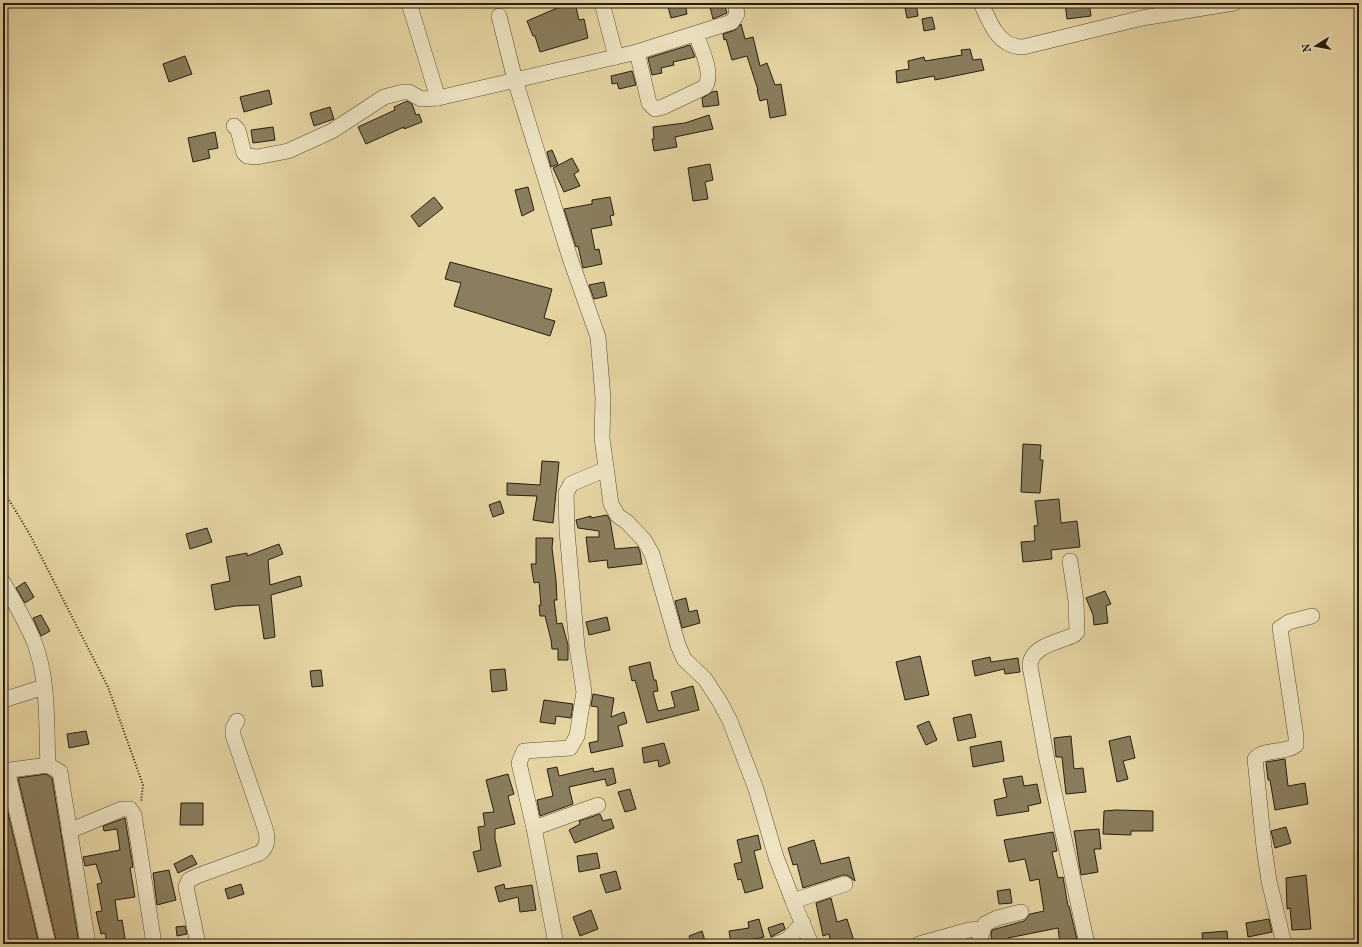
<svg xmlns="http://www.w3.org/2000/svg" width="1362" height="947" viewBox="0 0 1362 947" font-family="'IM FELL French Canon',serif">
<rect width="100%" height="100%" fill="#e7d7a5"/>
<filter id="stains"><feTurbulence type="fractalNoise" baseFrequency=".005" numOctaves="4"/><feColorMatrix values="0 0 0 0 .2 0 0 0 0 .09 0 0 0 0 .02 0 0 0 .5 -.17"/></filter>
<radialGradient id="worn" r=".72"><stop offset=".6" stop-color="#630" stop-opacity="0"/><stop offset="1" stop-color="#630" stop-opacity=".3"/></radialGradient>
<g fill="#8a7e5e" stroke="#251d12">
<polygon points="564,3 575,3 579,20 584,19 588,38 540,52 535,36 533,36 527,21 564,5"/>
<polygon points="667,3 685,3 687,14 671,18"/>
<polygon points="709,3 720,3 721,8 725,7 727,13 713,19"/>
<polygon points="904,3 916,3 918,16 907,18"/>
<polygon points="1065,3 1089,3 1091,16 1067,19"/>
<polygon points="932,17 935,29 924,31 922,19"/>
<polygon points="741,24 745,39 753,37 760,66 767,63 775,85 781,84 786,115 770,118 767,99 760,101 757,90 758,90 747,56 732,60 726,39 724,40 723,34 735,30"/>
<polygon points="690,45 695,57 673,62 674,65 661,68 662,73 652,75 648,58"/>
<polygon points="970,49 973,60 981,59 984,70 935,80 934,76 897,83 896,71 909,69 908,61 924,57 925,61 962,55 961,50"/>
<polygon points="185,56 192,74 169,82 163,64"/>
<polygon points="632,71 636,85 619,89 617,83 612,84 611,76"/>
<polygon points="269,90 272,104 244,112 240,97"/>
<polygon points="717,91 719,105 703,107 702,98 712,92"/>
<polygon points="407,101 412,104 416,115 419,114 422,122 404,129 404,127 366,144 358,127 395,110 394,107"/>
<polygon points="330,107 334,119 314,126 310,113"/>
<polygon points="709,115 713,129 675,137 677,147 654,151 652,139 654,139 653,127 685,123"/>
<polygon points="273,127 275,140 253,143 251,130"/>
<polygon points="215,132 218,148 208,150 210,158 193,162 188,138"/>
<polygon points="552,150 558,164 551,167 547,152"/>
<polygon points="572,158 579,171 574,174 580,186 564,192 553,168"/>
<polygon points="710,164 713,180 705,182 708,199 693,201 688,168"/>
<polygon points="528,187 534,210 522,216 515,190"/>
<polygon points="434,197 443,208 419,227 411,216"/>
<polygon points="610,197 614,215 610,216 612,225 591,229 595,250 599,249 602,264 583,268 578,246 576,247 564,209 592,204 592,200"/>
<polygon points="450,262 552,289 544,318 555,321 550,336 454,306 461,283 445,279"/>
<polygon points="604,282 607,296 594,299 589,285"/>
<polygon points="1023,444 1041,445 1040,460 1043,460 1040,493 1021,492"/>
<polygon points="542,461 559,462 553,523 533,520 537,496 507,495 507,483 540,485"/>
<polygon points="1059,499 1061,523 1077,521 1080,547 1051,550 1052,559 1023,562 1021,542 1035,541 1034,526 1038,525 1035,501"/>
<polygon points="500,501 504,513 493,517 489,505"/>
<polygon points="607,515 610,520 615,549 638,547 640,552 642,564 608,568 607,560 589,562 586,537 599,537 599,531 578,528 576,520 591,516 591,518"/>
<polygon points="207,528 212,542 190,549 186,534"/>
<polygon points="536,538 553,538 552,548 556,580 557,600 554,600 557,624 562,623 568,645 568,660 558,660 558,649 552,649 551,640 545,616 540,616 539,605 541,605 539,582 534,583 531,564 536,564"/>
<polygon points="279,544 283,554 268,560 270,585 300,576 302,586 271,595 275,637 264,639 259,605 235,606 215,610 211,585 230,581 226,557 247,553 247,556"/>
<polygon points="25,582 34,597 25,603 16,588"/>
<polygon points="1105,591 1111,604 1106,606 1108,623 1094,625 1093,615 1086,598"/>
<polygon points="686,598 689,612 697,610 700,623 682,628 675,601"/>
<polygon points="41,615 50,631 41,636 33,618"/>
<polygon points="607,617 610,630 589,635 586,622"/>
<polygon points="920,656 929,695 905,700 896,662"/>
<polygon points="990,657 991,662 1018,658 1020,672 1005,674 1004,669 975,676 972,661"/>
<polygon points="650,662 654,680 656,680 658,691 653,692 658,711 675,707 671,692 693,686 699,710 647,723 635,680 632,681 629,667"/>
<polygon points="505,669 507,690 492,692 490,670"/>
<polygon points="321,670 323,686 312,687 310,671"/>
<polygon points="593,694 614,698 611,717 624,712 627,723 618,726 623,746 591,753 589,743 598,741 598,707 591,706"/>
<polygon points="544,700 573,704 571,718 556,716 555,724 540,722"/>
<polygon points="971,714 976,737 958,741 953,718"/>
<polygon points="929,721 937,740 926,745 917,726"/>
<polygon points="86,731 89,744 69,748 67,734"/>
<polygon points="1071,736 1074,769 1083,768 1086,792 1066,794 1062,757 1056,757 1054,738"/>
<polygon points="1130,736 1135,758 1123,761 1128,779 1117,782 1109,741"/>
<polygon points="1001,741 1004,761 973,767 970,747"/>
<polygon points="664,743 670,763 659,767 658,760 644,763 642,748"/>
<polygon points="1285,759 1288,786 1305,783 1308,804 1275,810 1270,780 1268,780 1266,762"/>
<polygon points="557,767 559,776 593,768 594,772 613,768 616,783 607,786 605,779 569,787 573,804 540,816 537,800 553,796 547,769"/>
<polygon points="46,774 52,778 79,944 57,944 18,778"/>
<polygon points="508,774 514,794 508,796 515,824 495,829 495,839 501,866 478,872 473,852 481,850 478,827 485,826 483,813 494,812 486,780"/>
<polygon points="1022,776 1024,786 1037,784 1041,803 1028,806 1029,811 997,816 994,800 1007,797 1003,779"/>
<polygon points="630,789 636,809 625,812 618,792"/>
<polygon points="3,792 39,944 7,944 3,925"/>
<polygon points="181,803 203,803 203,825 180,825"/>
<polygon points="1116,810 1153,811 1153,831 1131,831 1131,835 1103,834 1104,811"/>
<polygon points="600,814 603,821 611,819 614,828 575,843 569,830 580,824 579,821"/>
<polygon points="125,818 133,867 130,868 135,897 115,900 118,921 122,920 126,944 107,944 105,933 101,934 96,912 102,911 97,884 102,883 96,864 85,866 83,857 120,850 117,829 104,831 103,826"/>
<polygon points="1286,827 1291,843 1275,848 1271,831"/>
<polygon points="1099,829 1101,849 1094,849 1098,872 1081,875 1074,831"/>
<polygon points="1053,832 1057,851 1052,852 1058,878 1063,877 1068,906 1069,906 1078,944 1060,944 1058,928 1008,938 1009,944 993,944 991,935 992,930 1024,921 1030,914 1044,911 1039,879 1030,881 1025,859 1009,862 1004,840"/>
<polygon points="758,835 761,849 754,851 763,888 745,893 741,879 738,880 734,864 742,862 737,840"/>
<polygon points="814,840 821,864 849,857 855,881 847,875 843,875 803,888 797,864 793,865 788,848"/>
<polygon points="597,853 600,868 579,872 577,856"/>
<polygon points="192,855 197,864 178,873 174,864"/>
<polygon points="169,870 176,900 157,905 153,873"/>
<polygon points="616,871 621,889 606,893 600,875"/>
<polygon points="1306,875 1311,929 1292,930 1290,908 1287,909 1286,878"/>
<polygon points="241,884 244,894 228,899 225,889"/>
<polygon points="504,884 505,889 532,885 536,910 520,912 518,897 499,902 495,887"/>
<polygon points="1010,889 1012,903 999,904 997,891"/>
<polygon points="831,898 837,922 847,919 855,944 831,944 829,934 823,936 816,903"/>
<polygon points="591,910 598,929 580,936 573,917"/>
<polygon points="759,919 764,937 731,944 729,931 749,928 748,922"/>
<polygon points="1269,919 1272,932 1248,937 1246,923"/>
<polygon points="783,923 785,929 771,937 768,928"/>
<polygon points="185,926 187,934 177,936 176,927"/>
<polygon points="702,931 706,944 692,944 689,936"/>
<polygon points="1227,931 1228,943 1203,944 1202,933"/>
</g>
<g fill="none" stroke-linecap="round" stroke-linejoin="round">
<g stroke="#564c37" stroke-width="16">
<g id="minor">
<polyline points="409,3 438,98"/>
<polyline points="602,3 616,57"/>
<path d="M981 3C990 23 998 47 1023 47L1142 18 1234 3"/>
<polyline points="499,16 515,80 570,258 598,337 603,398 602,438 611,504 618,516 627,522 644,540 652,554 678,645 684,659 705,679 720,702 730,721 756,789 776,857 793,901 811,944"/>
<path d="M637 52 649 103 655 109 663 107 705 87C714 73 701 49 696 34"/>
<polyline points="234,126 238,130 244,153 247,156 257,157 288,151 332,131 384,97 403,92 409,92 421,99 438,98 637,52 732,22 737,14 735,3"/>
<path d="M1070 561 1076 601 1077 632 1074 635C1059 642 1030 646 1030 666L1046 755 1087 944"/>
<path d="M3 582C14 602 27 623 35 644 49 682 46 725 48 765"/>
<polyline points="3,700 44,687"/>
<polyline points="7,770 48,944"/>
<polyline points="3,771 48,765 60,772 88,944"/>
<polyline points="534,828 598,805"/>
<polyline points="69,831 122,809 130,809 134,815 154,944"/>
<polyline points="793,901 845,884"/>
<path d="M198 944 186 887 189 880 197 876 260 853C267 847 268 841 266 831L233 735V728L237 721"/>
<polyline points="556,944 534,828 519,763 524,751 570,748 577,736 584,692 577,647 567,531 566,493 571,484 606,469"/>
<polyline points="776,944 787,940 803,923"/>
<polyline points="919,944 969,930 982,929"/>
<polyline points="980,944 980,939 985,924 997,918 1021,912"/>
<path d="M1284 944 1269 881 1264 847 1255 759C1264 748 1285 754 1296 745V737L1280 628 1289 622 1312 616"/>
</g>
</g>
<polyline stroke="#251d12" stroke-width="2" stroke-dasharray="1 2" stroke-linecap="butt" points="3,490 29,533 108,687 143,785 141,802"/>
<use href="#minor" stroke="#efe5c4" stroke-width="15"/>
</g>
<rect width="1362" height="947" fill="none" stroke="#e7d7a5" stroke-width="16"/>
<rect x="4" y="4" width="1354" height="939" fill="none" stroke="#251d12" stroke-width="2"/>
<rect x="8" y="8" width="1346" height="931" fill="none" stroke="#251d12"/>
<g transform="translate(1316 46) rotate(259)" stroke="#efe5c4" stroke-width="3" paint-order="stroke">
<path d="M0-3L7 15L0 10L-7 15Z" fill="#251d12"/>
<text y="-6" font-size="11" font-weight="bold" text-anchor="middle" fill="#251d12">N</text>
</g>
<rect width="100%" height="100%" filter="url(#stains)"/>
<rect width="100%" height="100%" fill="url(#worn)"/>
</svg>
